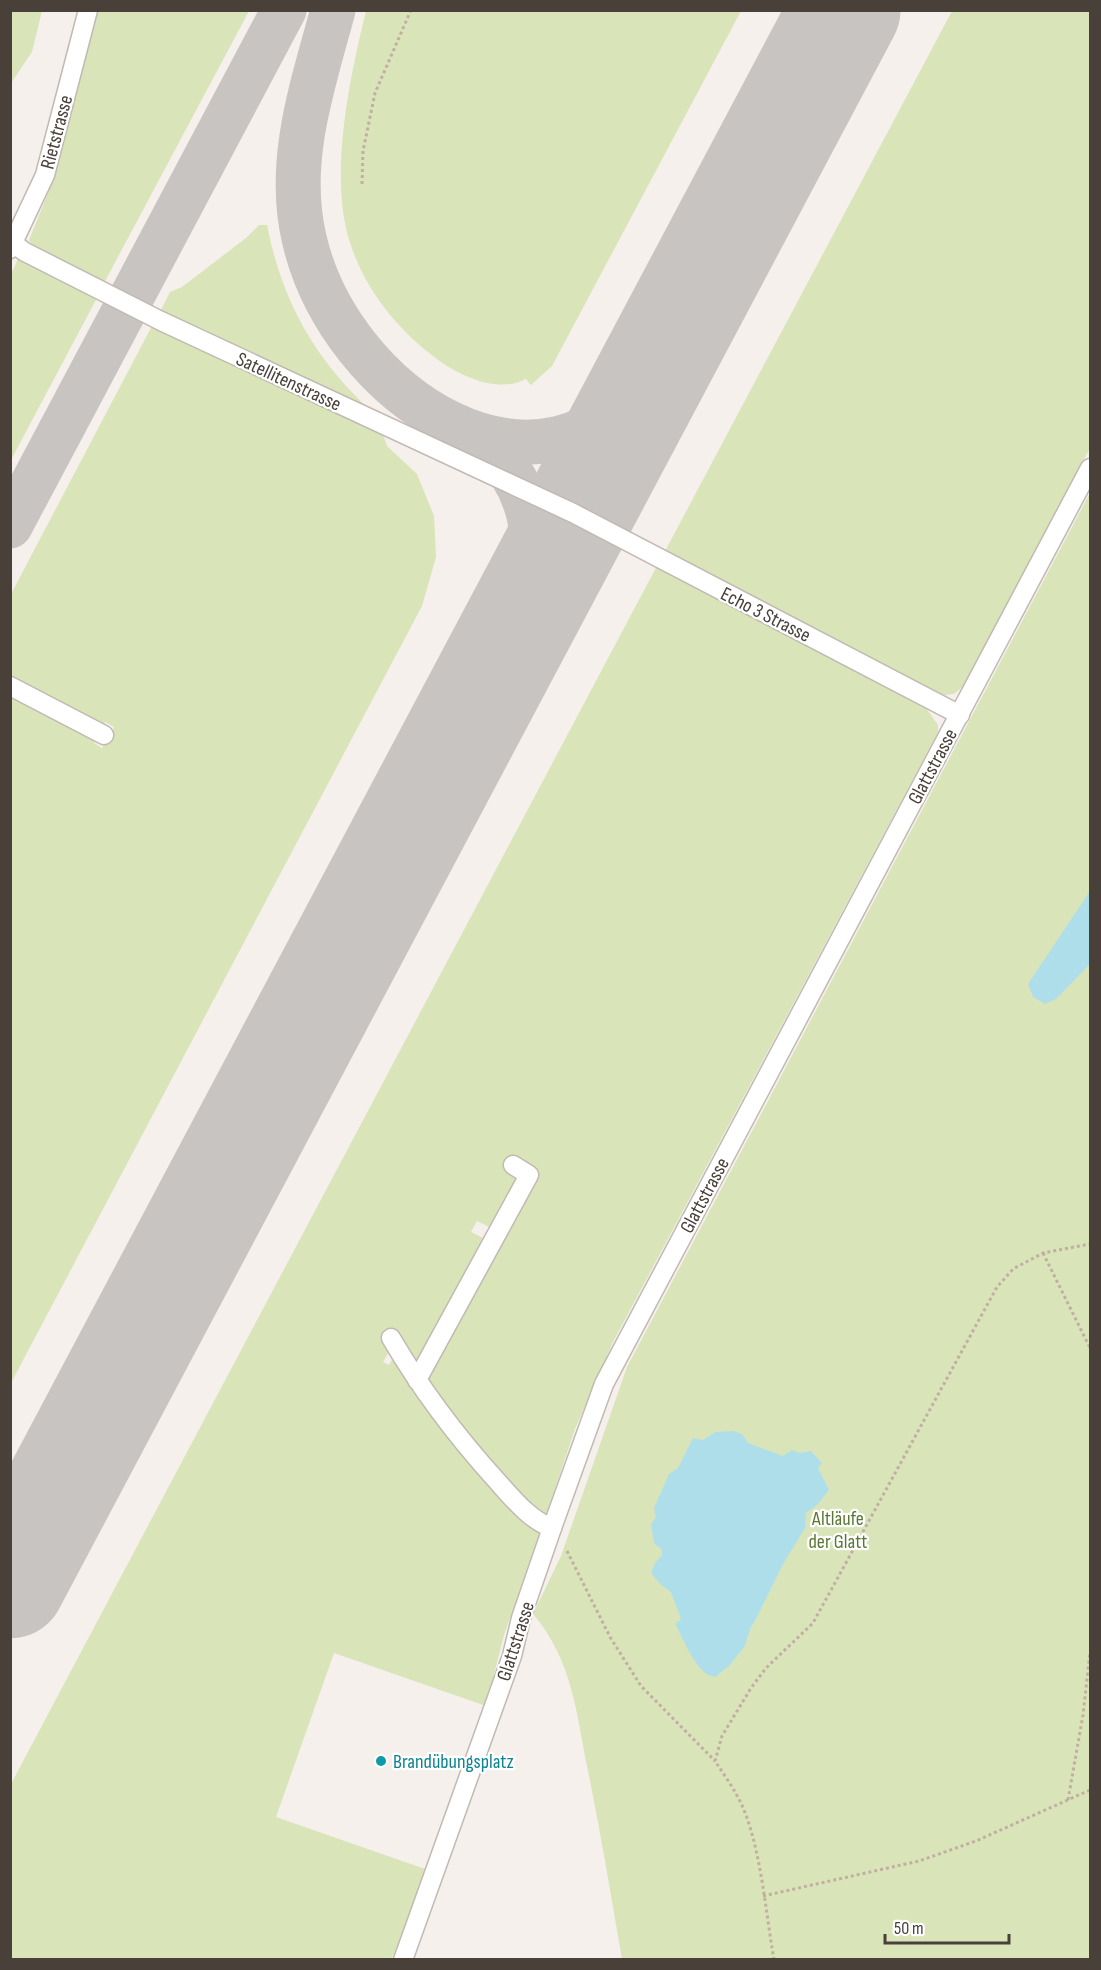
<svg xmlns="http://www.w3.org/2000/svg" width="1101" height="1970" viewBox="0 0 1101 1970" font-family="'Sofia Sans Condensed',sans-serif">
<rect width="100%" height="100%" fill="#f5f0ec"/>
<g fill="#dae4b9">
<polygon points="11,10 42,11 32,52 11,83"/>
<polygon points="98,11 249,11 103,285 35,249 29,240 55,176"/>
<path d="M366 11H741L552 366 531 385 526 379C500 393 464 378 441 362 398 331 363 289 348 236 330 171 350 76 366 11Z"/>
<polygon points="952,11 1090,11 1090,448 965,685 954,694 935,696 664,553"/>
<path d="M259 225H267C282 301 314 358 371 411L159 314 170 292 182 287 246 238Z"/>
<polygon points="24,258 98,296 11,460 11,274 18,259"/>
<polygon points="153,324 382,431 387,446 417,474 434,516 436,557 422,606 11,1383 11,690 98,737 94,743 102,748 114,727 105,722 102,729 11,681 11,594"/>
<path d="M1090 493V1959H622C611 1896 601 1834 588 1771 576 1713 573 1661 533 1614L561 1556 627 1367Z"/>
<polygon points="658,564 923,704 938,725 938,732 613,1342 575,1429 546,1515 543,1517 537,1515 425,1383 535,1173 517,1174 511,1188 517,1191 495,1227 489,1227 477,1221 471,1232 483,1238 486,1243 416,1366 392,1346 383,1362 389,1365 396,1353 540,1532 504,1635 486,1706 334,1653 276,1817 428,1870 405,1933 391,1959 11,1960 11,1784"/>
</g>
<g fill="#afdeeb">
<polygon points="1090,891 1090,964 1056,999 1045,1004 1033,997 1028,984"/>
<path d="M734 1431 742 1434 748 1443 783 1456 792 1450 800 1453 811 1451 822 1463 818 1468 829 1490 818 1504 806 1513 805 1528 782 1566 756 1619 750 1629 745 1646 729 1666 715 1677C696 1675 684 1639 675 1624L681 1619 671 1592 661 1585 651 1573 655 1563 662 1555V1550L654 1543 651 1524 656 1517 654 1508 669 1474 678 1468 693 1438 703 1440 715 1432Z"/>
</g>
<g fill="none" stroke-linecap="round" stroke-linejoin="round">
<g stroke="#c7c4c2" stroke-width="45">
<path d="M333 10C313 85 286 160 304 238 339 394 542 535 658 364"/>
<path d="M491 449C542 499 540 564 518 627"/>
<polyline points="10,526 284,10"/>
</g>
<polyline stroke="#c7c4c2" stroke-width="111" points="10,1583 845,10"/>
<g stroke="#c2b9b2" stroke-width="21">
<g id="minor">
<polyline points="10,241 25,252 161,321 573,513 960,715"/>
<polyline points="10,249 45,175 88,10"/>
<polyline points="10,686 104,735"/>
<path d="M391 1338C421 1389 457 1437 497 1481 513 1499 530 1520 552 1528"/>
<polyline points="417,1380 529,1175 513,1165"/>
<polyline points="403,1960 512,1656 521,1618 552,1528 604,1384 1090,468"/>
</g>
</g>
<g stroke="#c0afa2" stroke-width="3" stroke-dasharray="3 3" stroke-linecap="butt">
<polyline points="362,184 363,151 375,93 411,10"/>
<polyline points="1043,1253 1090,1348"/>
<polyline points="567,1551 610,1637 641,1686 715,1761"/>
<polyline points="1068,1800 1083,1715 1090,1652"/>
<polyline points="763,1896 919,1861 976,1841 1090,1790"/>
<path d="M774 1960C766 1914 762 1861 747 1818 740 1797 727 1779 715 1761L722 1736 751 1688 766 1668 813 1623 997 1287 1013 1269 1043 1253 1090 1244"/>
</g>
<use href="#minor" stroke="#fff" stroke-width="18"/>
</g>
<circle fill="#0f9aa8" stroke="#fff" stroke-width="2" cx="381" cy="1761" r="6"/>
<g text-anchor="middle" stroke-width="4.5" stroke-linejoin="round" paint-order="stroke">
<g font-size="20" fill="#49403a" stroke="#fff">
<text transform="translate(56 132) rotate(-75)" y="7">Rietstrasse</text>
<text transform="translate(289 381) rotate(25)" y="7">Satellitenstrasse</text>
<text transform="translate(766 614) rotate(27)" y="7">Echo 3 Strasse</text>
<text transform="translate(932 766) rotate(-62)" y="7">Glattstrasse</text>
<text transform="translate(704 1195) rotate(-62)" y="7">Glattstrasse</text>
<text transform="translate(515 1641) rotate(-72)" y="7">Glattstrasse</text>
</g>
<g font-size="20" fill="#597632" stroke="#fff">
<text x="838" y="1525">Altläufe<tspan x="838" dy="23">der Glatt</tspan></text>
</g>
<g font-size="20" fill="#0d838f" stroke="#fff" text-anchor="start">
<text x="393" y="1768">Brandübungsplatz</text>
</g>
</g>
<rect width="1101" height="1970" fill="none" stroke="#49403a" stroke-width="24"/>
<path d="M885 1934v9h124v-9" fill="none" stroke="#49403a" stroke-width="3"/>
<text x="894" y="1934" font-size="18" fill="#49403a" stroke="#ffffff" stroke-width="4.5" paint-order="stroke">50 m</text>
</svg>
